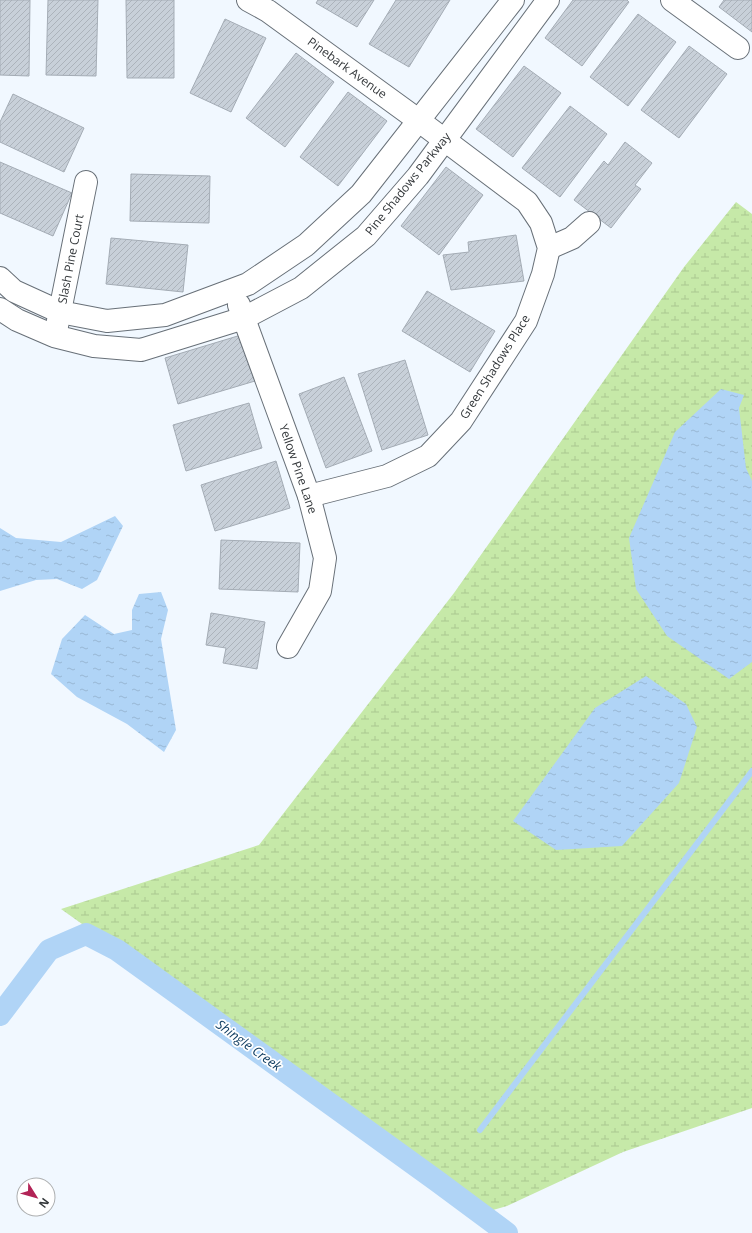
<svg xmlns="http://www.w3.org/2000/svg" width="752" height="1233" viewBox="0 0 752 1233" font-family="'Open Sans',sans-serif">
<defs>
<pattern id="wetland-marsh" width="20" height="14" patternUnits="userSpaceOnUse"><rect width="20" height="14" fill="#c6e9a8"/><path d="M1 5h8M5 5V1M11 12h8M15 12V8" fill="none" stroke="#abc891"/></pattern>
<pattern id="water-ripples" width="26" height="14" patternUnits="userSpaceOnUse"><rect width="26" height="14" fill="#b0d4f6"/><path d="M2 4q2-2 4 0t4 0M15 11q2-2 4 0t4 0" fill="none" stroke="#98b7d4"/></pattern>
<pattern id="building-hatch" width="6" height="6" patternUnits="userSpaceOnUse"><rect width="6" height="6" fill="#c8d0d9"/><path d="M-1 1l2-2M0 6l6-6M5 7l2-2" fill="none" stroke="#acb3bb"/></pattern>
</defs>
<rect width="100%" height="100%" fill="#f1f8ff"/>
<polygon fill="url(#wetland-marsh)" points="736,202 752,214 752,1108 623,1152 507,1206 486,1212 61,909 259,845 454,593 684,267"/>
<g fill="url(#water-ripples)">
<polygon points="721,389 744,395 739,408 746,468 752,481 752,662 729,679 667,636 636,589 629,538 675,432"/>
<polygon points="115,516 123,526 97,580 82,589 57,579 36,580 0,591 0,528 16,538 61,542"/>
<polygon points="161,592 168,610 161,639 176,730 164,752 127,724 77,697 51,674 62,639 85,615 114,634 132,630 132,610 139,594"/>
<polygon points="646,676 686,704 697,727 679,783 622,846 556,850 513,821 595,708"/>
</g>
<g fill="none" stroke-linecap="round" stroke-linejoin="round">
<polyline stroke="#b0d4f6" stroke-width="6" points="480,1130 752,771"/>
<polyline stroke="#b0d4f6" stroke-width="22" points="0,1015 49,950 86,934 117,950 437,1181 507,1233"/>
</g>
<g fill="url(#building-hatch)" stroke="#a4acb5">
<polygon points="0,0 30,0 29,76 0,75"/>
<polygon points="48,0 98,0 96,76 46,75"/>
<polygon points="126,0 174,0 174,78 127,78"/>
<polygon points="318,0 374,0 357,27 316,3"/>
<polygon points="396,0 450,0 409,67 369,44"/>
<polygon points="573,0 627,0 629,2 582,66 545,38"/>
<polygon points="724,0 752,0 752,32 719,7"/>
<polygon points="638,14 676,42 628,106 590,77"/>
<polygon points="225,19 266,38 231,112 190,93"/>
<polygon points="689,46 727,74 679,138 641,110"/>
<polygon points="296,53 334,82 285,147 246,118"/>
<polygon points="524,66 561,93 513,157 476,129"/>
<polygon points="348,92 387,121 338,186 300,157"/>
<polygon points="13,94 84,128 64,172 0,142 0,122"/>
<polygon points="570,106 607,134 560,197 522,168"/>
<polygon points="625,142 652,163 635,185 641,189 611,228 574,200 604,161 608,165"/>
<polygon points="0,162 72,193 53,236 0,213"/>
<polygon points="446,167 483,195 439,255 401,226"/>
<polygon points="131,174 210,176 209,223 130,221"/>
<polygon points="516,235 524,281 451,290 443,255 469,252 468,242"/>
<polygon points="111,238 188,245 183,292 106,284"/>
<polygon points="427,291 495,331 470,372 402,331"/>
<polygon points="241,335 255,381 178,404 165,358"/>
<polygon points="405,360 428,435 382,450 358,374"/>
<polygon points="344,377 372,451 326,468 299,394"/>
<polygon points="249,403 262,448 186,471 173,425"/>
<polygon points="276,461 290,508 215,531 201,485"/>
<polygon points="221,540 300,543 298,592 219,589"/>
<polygon points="211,613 265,622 257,669 223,663 226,648 206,645"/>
</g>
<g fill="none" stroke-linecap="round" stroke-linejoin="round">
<g stroke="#687078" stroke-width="24">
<g id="minor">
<polyline points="248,0 268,11 418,120 527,202 541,223 549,248 543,274 526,321 461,421 428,456 387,476 309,496"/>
<polyline points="672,0 738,48"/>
<polyline points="549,248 572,238 589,223"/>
<polyline points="0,278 14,291 60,312 107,321 165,315 248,284 306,245 361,194 513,0"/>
<polyline points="239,305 309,496 325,558 320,591 288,647"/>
<polyline points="0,309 17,320 54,336 94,346 141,350 244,318 301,288 366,236 418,176 548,0"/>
<polyline points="57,326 86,182"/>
</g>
</g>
<use href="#minor" stroke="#fff" stroke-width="22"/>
</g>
<g text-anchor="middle" stroke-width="3.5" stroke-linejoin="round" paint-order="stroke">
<g font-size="12" fill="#33373a" stroke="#fff">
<text transform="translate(347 68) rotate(36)" y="4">Pinebark Avenue</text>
<text transform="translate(408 184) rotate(-51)" y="4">Pine Shadows Parkway</text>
<text transform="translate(71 259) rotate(-79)" y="4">Slash Pine Court</text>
<text transform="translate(495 367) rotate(-58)" y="4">Green Shadows Place</text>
<text transform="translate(298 469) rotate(71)" y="4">Yellow Pine Lane</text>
</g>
<g font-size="13" font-style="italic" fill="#123f63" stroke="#fff">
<text transform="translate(249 1045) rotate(36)" y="5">Shingle Creek</text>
</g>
</g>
<g transform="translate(36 1197) rotate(127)"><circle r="19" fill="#ffffff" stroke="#adafb0"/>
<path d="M0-3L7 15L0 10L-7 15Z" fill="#b22356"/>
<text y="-6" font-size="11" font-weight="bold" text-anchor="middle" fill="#33373a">N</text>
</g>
</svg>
